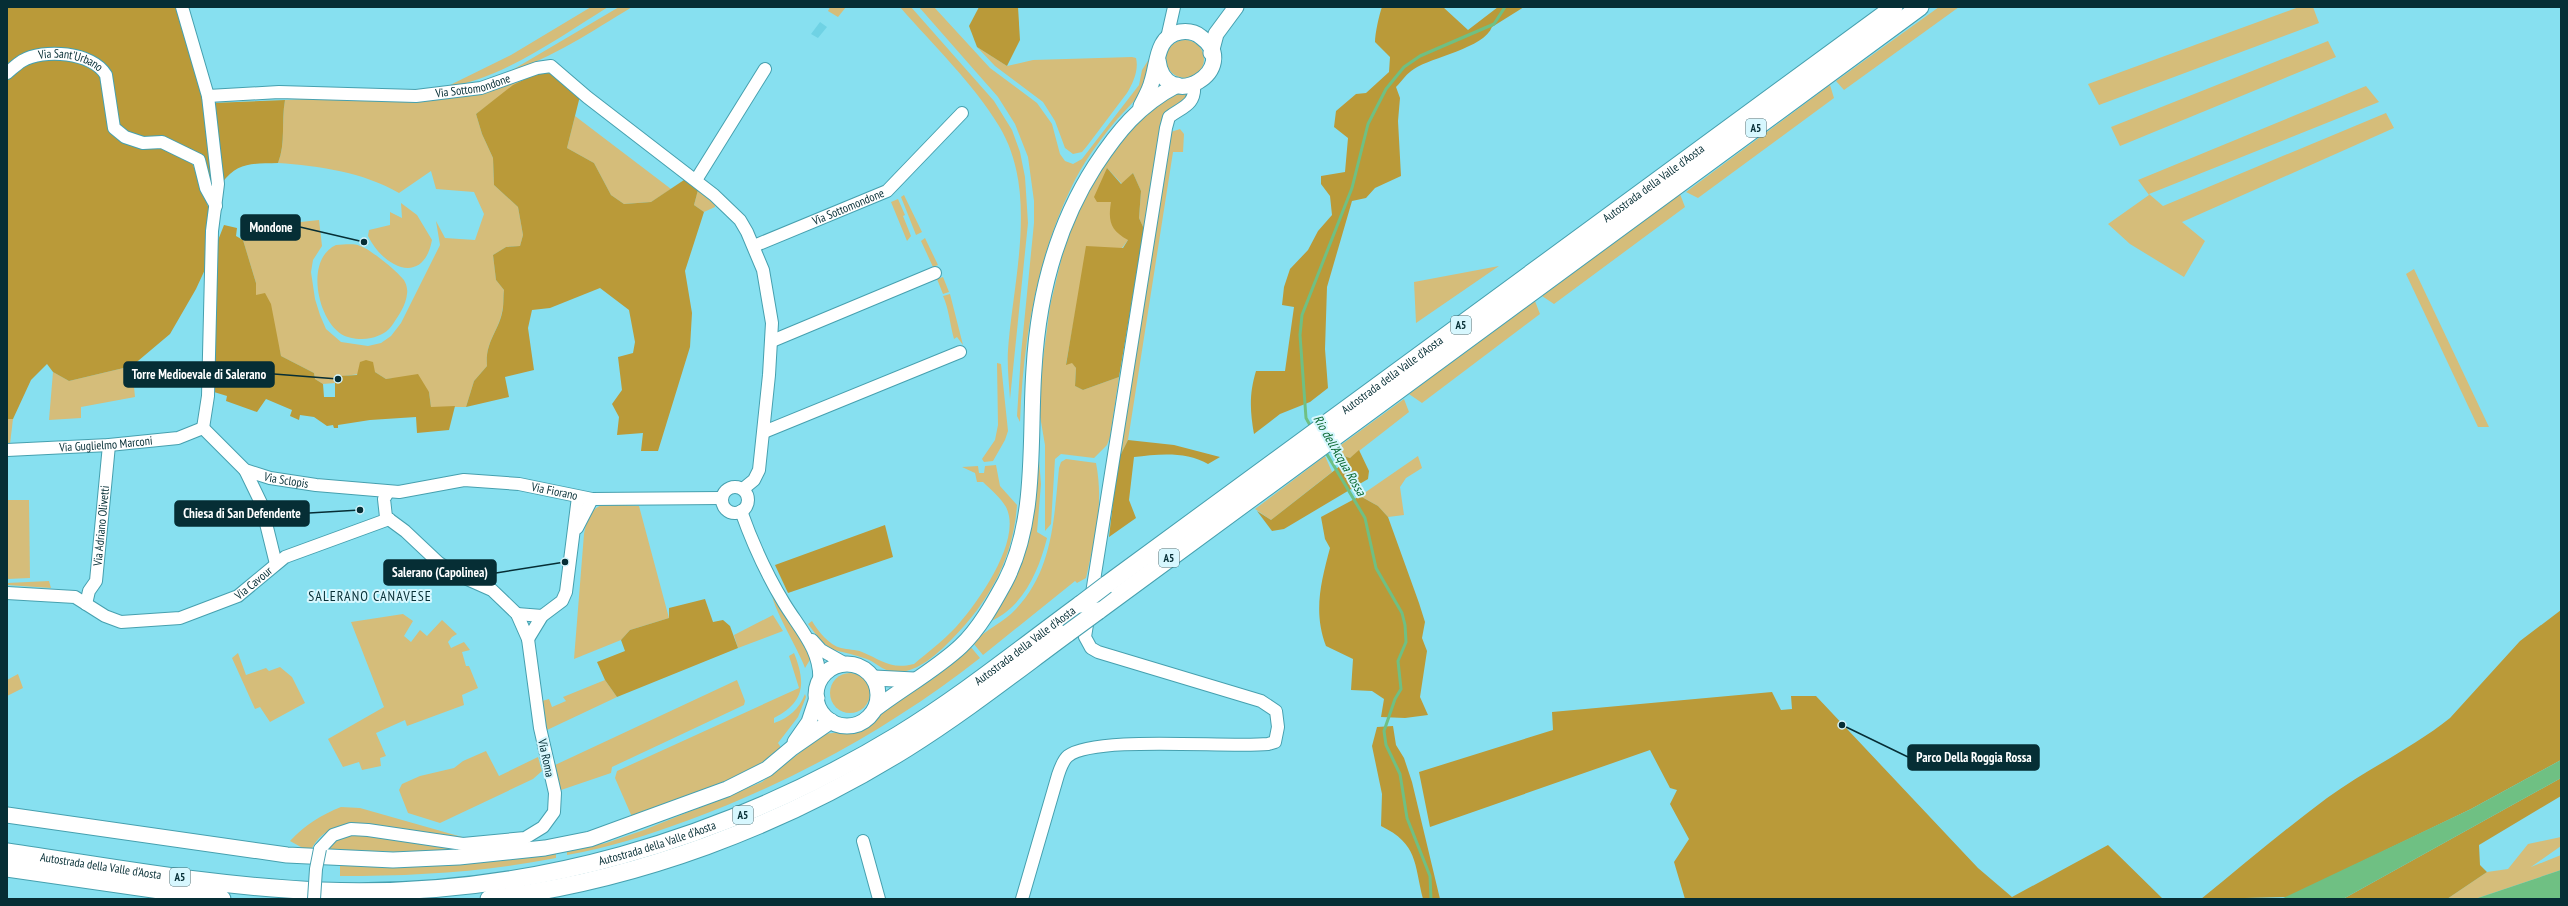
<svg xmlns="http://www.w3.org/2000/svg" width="2568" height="906" viewBox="0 0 2568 906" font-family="'PT Sans Narrow',sans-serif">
<rect width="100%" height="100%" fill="#87e0f0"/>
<polygon fill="#6fd2e4" points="820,22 827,27 818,38 811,34"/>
<g fill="#d5bd7a">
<path d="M591 7H608C563 35 499 81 446 87L511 55Z"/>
<path d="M619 7H632C591 32 552 58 507 73Z"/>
<polygon points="830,7 846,7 838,17 828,11"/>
<path d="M900 7H911L994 101 1012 130 1020 152 1025 177 1028 223 1010 399C1009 383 1007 366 1008 350 1013 279 1039 192 999 126 973 83 933 45 900 7Z"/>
<path d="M919 7H934L990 68 1037 103 1052 124 1060 154 1065 161 1073 164 1082 159 1139 85 1142 70 1149 59C1149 69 1148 79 1143 88 1136 101 1123 112 1114 123 1098 142 1082 165 1072 186 1036 259 1023 343 1020 422L1017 416 1021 354 1034 223V201L1028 157 1015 124 998 97Z"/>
<polygon points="1939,7 1959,7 1844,90 1836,81"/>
<polygon points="2299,7 2313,7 2319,23 2099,105 2088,84"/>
<circle cx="1185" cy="59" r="19"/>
<polygon points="2328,41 2336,57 2120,146 2111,127"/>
<path d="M977 47 1007 66 1033 60 1132 57 1136 58C1139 70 1133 83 1127 93L1087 146 1082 152 1073 154 1065 148 1055 121 1043 102 995 66Z"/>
<path d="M526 77 476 114 482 134 493 158 494 185 518 207 523 235 520 246 506 247 493 255 496 280 504 290C503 297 504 306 502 312 498 332 485 342 487 366L474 381 466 407H431L429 392 396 378 386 379 375 372 336 377 335 383 323 384 315 379 314 373 281 356 276 336 256 296V283L243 240 258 235 263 226 319 220 322 246 313 260 311 272 315 299 320 315 326 329 341 342 368 346 381 343 391 336 401 323 440 245 436 221 445 238 475 240 484 214 474 192 436 189 431 171 399 193C363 172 319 166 278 163 286 143 281 122 285 100L361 97Z"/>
<polygon points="1830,85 1834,98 1698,198 1686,192"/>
<polygon points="2366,86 2379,102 2149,194 2163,206 2386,113 2394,128 2182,222 2205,241 2184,277 2130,244 2108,224 2149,195 2138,180"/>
<path d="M1188 91 1185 100C1172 106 1164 111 1160 125L1144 229 1139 218 1141 191 1133 173 1122 184 1107 168 1097 202 1111 201 1128 240 1076 309 1066 364 1072 362 1076 368 1075 386 1083 390 1119 377 1110 437 1107 445 1094 458 1061 454 1055 459 1051 524 1045 531V445L1040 416 1041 374 1050 306 1064 248 1084 194 1125 133 1162 96Z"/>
<polygon points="575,116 671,189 651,202 624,204 611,195 594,163 567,148"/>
<polygon points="1180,129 1184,134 1183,152 1173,152 1128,440 1118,460 1171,132"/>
<polygon points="698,190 715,202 715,207 704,212 694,205"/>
<polygon points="1680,194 1685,207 1554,304 1542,296"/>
<polygon points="904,195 922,232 916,235 901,197"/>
<polygon points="898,199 905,215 903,216 911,236 907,241 891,202"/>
<path d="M401 203 417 215 432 240C423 287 383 267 368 236L369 230 390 225V212L402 218Z"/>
<polygon points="925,238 938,265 933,267 921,241"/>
<path d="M336 245C344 245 353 243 360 246 369 248 398 272 403 279 406 282 408 290 407 294 406 305 399 315 393 324 388 332 380 336 371 338 362 340 349 339 341 334 317 318 305 259 336 245Z"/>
<polygon points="1499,266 1416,323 1414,282"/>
<polygon points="2414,269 2489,427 2478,427 2406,274"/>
<polygon points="943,277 949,292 943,294 937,279"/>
<path d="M950 294 963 345 957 337 954 339C950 325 949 309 943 296Z"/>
<polygon points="1535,301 1540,314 1422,403 1409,394"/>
<polygon points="997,363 1001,364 1008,431 1005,440 993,461 984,462 982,459 995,440 998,425"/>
<polygon points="132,366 135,397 81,407 81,418 49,420 53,372 69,381"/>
<polygon points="1404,399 1409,412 1350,458 1334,453 1334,450"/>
<polygon points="7,419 13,419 10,444 7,444"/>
<path d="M1037 435 1041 484 1037 532 1047 538C1039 570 1024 606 991 621L1017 573Z"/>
<polygon points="1325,456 1332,472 1271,520 1255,509"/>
<polygon points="1418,456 1422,468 1406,478 1400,487 1404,515 1388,517 1378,506 1360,496"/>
<path d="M1066 459 1096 463C1104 504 1095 538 1086 578L1077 583 1075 581 983 655 973 643C986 629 1003 623 1016 609 1053 570 1054 518 1059 468L1061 462Z"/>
<path d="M996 465 1000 486 1017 505C1013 563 985 608 944 647 931 659 913 674 894 672 882 671 875 661 864 658 828 646 833 657 808 624L812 621C818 631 829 645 841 648 848 650 855 649 862 652 882 660 890 670 914 664 928 652 943 641 956 627 977 604 1023 540 1006 507 1001 498 990 489 983 482H977L975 473 962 467 978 466 979 473H984L985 466Z"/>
<polygon points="7,500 29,500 30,578 7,579"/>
<path d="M604 504 639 506 669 618 630 630 621 640 574 659 584 534C587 519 589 510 604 504Z"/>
<polygon points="49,581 51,588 7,585 7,583"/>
<path d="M772 591C783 614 802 634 811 658L805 668C800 652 769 602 772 591Z"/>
<polygon points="403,614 413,621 404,636 411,642 420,630 427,636 442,620 457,634 452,637 448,642 451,648 464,642 470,650 462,652 466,666 469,666 478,688 462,695 464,705 407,726 405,720 376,733 386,756 380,758 381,766 362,770 359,762 343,767 328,739 384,707 351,622"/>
<polygon points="773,615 783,631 738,648 734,635"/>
<path d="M970 646 980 658C892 727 794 781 689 820 650 834 609 848 567 855V852L606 843 644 830 762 782 824 734 857 730 868 726 885 708 933 679Z"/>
<polygon points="238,653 246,675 266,668 269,671 280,667 292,677 305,703 270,722 260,707 255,709 232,658"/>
<path d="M794 653C806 683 805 702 774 718V723C789 718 799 709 805 694L806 697 798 717 778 743 782 749 746 773 632 817 615 778 617 771 799 688 789 656Z"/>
<circle cx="850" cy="693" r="20"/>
<polygon points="18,674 23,688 7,696 7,680"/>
<polygon points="605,680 617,697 547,730 542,701 549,699 552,707 566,701 563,697"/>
<polygon points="737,680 745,701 744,705 612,767 611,773 561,790 555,765"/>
<polygon points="486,751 499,776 538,757 542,771 533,779 440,823 408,813 399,790 402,784 420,776 454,768 463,761"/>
<path d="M341 807 360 808 469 839C452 837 434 836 417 832 382 826 330 809 310 852L290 841C305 825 321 815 341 807Z"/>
<path d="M359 834 463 849 423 853 326 849C336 839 344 835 359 834Z"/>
<polygon points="2561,837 2561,846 2531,867 2561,855 2561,870 2475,899 2447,899 2487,872 2508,869 2528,844"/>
<path d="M556 853V858C484 872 414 876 340 876V865L406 867 463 864Z"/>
</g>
<g fill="#ba9a39">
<path d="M7 7H177L200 82 206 114 213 184 206 180 200 158C184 152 125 140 118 125 113 113 111 81 108 67L84 54 60 50 7 68Z"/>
<polygon points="979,7 1018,7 1020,40 1007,66 977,47 969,26"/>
<path d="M1382 7H1443L1468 30 1498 7H1524L1492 27C1484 48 1432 57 1414 69 1407 73 1402 81 1396 87L1400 98 1398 121 1401 176 1375 188 1366 198 1352 201 1327 287 1325 349 1328 388 1310 402 1280 414 1254 434C1250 411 1249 394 1256 371H1285L1294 307 1282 305 1284 287 1290 269 1308 250 1318 231 1332 215 1330 196 1321 184V176L1345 172 1348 138 1334 127 1336 111 1356 94 1366 93 1389 72 1390 57 1375 42C1375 34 1379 15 1382 7Z"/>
<polygon points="47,58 71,59 99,73 109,127 185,156 193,165 210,212 208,263 196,289 170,334 132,366 69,381 53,372 47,364 31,380 13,419 7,419 7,78 27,64"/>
<path d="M541 71 555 75 580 96 567 148 594 163 611 195 624 204 651 202 687 178 698 190 694 205 704 212 685 271 692 313 690 347 658 451H641L643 433 617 435 619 417 612 404 622 390 618 357 633 353 635 342 629 310 600 288 550 308 532 310 528 328 534 370 505 377 509 397 466 407 474 381 487 366C485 342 498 332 502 313 504 306 503 297 504 290L496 280 493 255 506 247 520 246 523 235 518 207 494 185 493 158 482 134 476 114 513 85Z"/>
<path d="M285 100C281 122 286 143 278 163 253 164 238 161 222 183L212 103Z"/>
<path d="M1107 168 1121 184 1133 173 1141 191 1139 218 1144 229 1119 377 1083 390 1075 386 1076 368 1072 363 1066 365 1086 246 1123 248 1128 240C1110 230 1108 221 1111 202H1097L1094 197Z"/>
<polygon points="224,225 237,228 236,236 243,240 256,283 256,295 265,293 271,304 281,356 314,373 315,379 323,384 324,397 335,397 335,383 340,381 340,376 357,375 360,362 366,360 373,362 375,372 386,379 418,374 429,392 431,407 455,406 449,430 417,433 416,417 370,420 338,425 338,428 334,428 333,425 327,426 314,417 300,415 299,420 290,416 292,410 266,399 257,412 226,401 227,396 214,392 215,248"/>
<path d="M1128 440 1174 445 1220 457 1208 464C1186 451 1158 454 1134 457L1129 500 1136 518 1109 537 1118 460Z"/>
<polygon points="1359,450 1369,471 1368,479 1284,529 1272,531 1257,511 1271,520 1340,466 1334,453 1350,458"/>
<path d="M1360 496 1378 506 1388 517 1419 603 1425 622 1422 638 1427 651 1420 697 1428 715 1405 718 1381 717 1384 699 1372 691 1351 690 1353 659 1326 646C1313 612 1321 582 1330 548L1325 539 1321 517Z"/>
<polygon points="885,525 893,557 788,593 775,565"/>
<polygon points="705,599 713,622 723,620 730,626 738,648 617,697 605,680 597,662 625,651 621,640 630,630 669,618 669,608"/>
<path d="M2561 610V760L2471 809 2288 897 2201 899C2243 865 2284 830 2327 798 2367 769 2411 749 2450 718L2520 641Z"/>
<polygon points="1772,692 1781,710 1792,709 1791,696 1816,696 1978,868 2012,897 2108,845 2163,899 1685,899 1674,862 1689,839 1670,804 1677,790 1670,788 1650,750 1430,827 1419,772 1553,730 1552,712"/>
<path d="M1393 726 1396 745 1404 758 1412 782 1440 899H1423C1414 863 1418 844 1381 826L1382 794 1372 746 1377 727Z"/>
<polygon points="2561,778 2561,796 2479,845 2480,865 2487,872 2447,899 2343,899"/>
</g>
<g fill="#6fc083">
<polygon points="2561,760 2561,778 2343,899 2281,899 2471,809"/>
<polygon points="2561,870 2561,899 2475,899"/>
</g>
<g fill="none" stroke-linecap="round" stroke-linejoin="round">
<g stroke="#6fc083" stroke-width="3">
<polyline points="1311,427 1306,418 1300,335 1302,315 1352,188 1368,124 1386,89 1404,67 1420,56 1494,24 1505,7"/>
<polyline points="1325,451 1365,518 1376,568 1402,613 1405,625 1406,642 1398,661 1401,689 1395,699 1384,731 1386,745 1400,774 1407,818 1430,876 1431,899"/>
</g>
<g stroke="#46a0af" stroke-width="14">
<g id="minor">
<polyline points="182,7 208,96 218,184 212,231 208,396 203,428"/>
<polyline points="1167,38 1174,7"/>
<path id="s1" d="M7 73C12 69 17 64 22 61 43 48 93 52 106 75L114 128 125 137 143 143 162 142 199 160 206 188 216 206"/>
<path id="s2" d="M208 96 279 92 416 96 481 88 537 68 551 66 587 97 714 195 740 220 747 232 763 270 772 323 769 375 759 470 754 480 743 489"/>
<polyline points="696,180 765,69"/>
<path id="s3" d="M754 246 887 191 962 113"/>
<polyline points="772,341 935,273"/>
<path id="s4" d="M203 428 245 470 270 478 316 485 399 492 464 480 519 484 592 499 722 498"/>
<polyline points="764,432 960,352"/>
<path id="s5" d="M7 450 109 445 178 438 203 428"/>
<polyline points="245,470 261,503 276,564"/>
<circle cx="735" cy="500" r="13"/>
<path d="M741 511C752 542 767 575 784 603 799 628 822 651 819 682"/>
<polyline points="577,528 592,499"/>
<path id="s6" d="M7 593 75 597 105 616 121 622 180 618 238 596 285 557 389 519"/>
<path id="s7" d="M86 604 89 591 96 581 109 445"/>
<polyline points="517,614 542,616"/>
<polyline points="528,639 542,616 562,601 566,592 578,497"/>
<polyline points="812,640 821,650 846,664"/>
<polyline points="863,841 879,899"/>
<polyline points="320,849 333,835 351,829 368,830 463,844 525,838 543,827 554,812 555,793 540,728 528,639 517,614 492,590 456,574 439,563 405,531 386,517 384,499 388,492"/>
<path d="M1022 899 1058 775C1060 769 1063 760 1068 756 1095 735 1227 748 1268 744L1275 742 1278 727 1276 711 1261 701 1098 652 1091 648 1085 637 1166 128 1169 117C1182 107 1196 105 1194 85"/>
</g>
</g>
<g stroke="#46a0af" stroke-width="17">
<g id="major">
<polyline points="1211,53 1216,34 1236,7"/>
<path d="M1141 106C1145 98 1150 90 1152 81 1158 63 1156 36 1180 32 1187 31 1195 32 1201 37 1244 68 1165 117 1158 60"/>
<circle cx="847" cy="695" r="31"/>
<polyline points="874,678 914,680"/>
<path d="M875 709C901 689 938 668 961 646 979 629 993 604 1005 582 1038 519 1029 438 1034 369 1038 297 1056 227 1095 166 1118 131 1139 105 1177 85"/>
<polyline points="795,742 809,722 817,698"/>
<polyline points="7,815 287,855 393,860 459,857 545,848 590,839 727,789 767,769 792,748 831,721"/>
</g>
</g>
<g stroke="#46a0af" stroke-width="19">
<g id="highway">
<path id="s8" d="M1106 585 1894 7"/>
<polyline points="1098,611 1920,7"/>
<path id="s9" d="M7 852C111 867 216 887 322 891 526 899 725 840 898 735 962 696 1021 648 1081 604"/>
<polyline points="7,868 222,899"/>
<path d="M489 899C638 880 780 827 907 748 963 713 1015 672 1068 633"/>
</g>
</g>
<use href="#minor" stroke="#fff" stroke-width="12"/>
<use href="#major" stroke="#fff" stroke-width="15"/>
<use href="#highway" stroke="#fff" stroke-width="17"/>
<g stroke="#46a0af" stroke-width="14" stroke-linecap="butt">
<polyline id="minor-bridge" points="314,899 316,869 320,849"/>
</g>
<g stroke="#46a0af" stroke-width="19" stroke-linecap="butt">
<g id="highway-bridge">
<polyline points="1081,604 1106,585"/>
<polyline points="1068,633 1098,611"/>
</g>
</g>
<use href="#minor-bridge" stroke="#fff" stroke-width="12"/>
<use href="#highway-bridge" stroke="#fff" stroke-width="17"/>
</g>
<g text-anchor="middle" stroke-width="4" stroke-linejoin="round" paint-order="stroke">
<g fill="#d7f7fe" stroke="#456a71" stroke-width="1">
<rect x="1746" y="119" width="20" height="18" rx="3"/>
<rect x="1451" y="316" width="20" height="18" rx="3"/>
<rect x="1159" y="549" width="20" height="18" rx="3"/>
<rect x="733" y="806" width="20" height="18" rx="3"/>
<rect x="170" y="868" width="20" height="18" rx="3"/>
</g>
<g font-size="11" font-weight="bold" fill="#062e35">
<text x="1756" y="132">A5</text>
<text x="1461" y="329">A5</text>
<text x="1169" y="562">A5</text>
<text x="743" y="819">A5</text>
<text x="180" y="881">A5</text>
</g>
<g font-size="12" fill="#062e35" stroke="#d7f7fe">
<text dy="4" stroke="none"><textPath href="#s1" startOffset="70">Via Sant'Urbano</textPath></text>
<text dy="4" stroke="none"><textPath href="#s2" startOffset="266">Via Sottomondone</textPath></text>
<text dy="4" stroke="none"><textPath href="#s8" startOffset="679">Autostrada della Valle d'Aosta</textPath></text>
<text dy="4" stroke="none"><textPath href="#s3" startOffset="102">Via Sottomondone</textPath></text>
<text dy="4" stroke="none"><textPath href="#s8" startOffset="355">Autostrada della Valle d'Aosta</textPath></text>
<text dy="4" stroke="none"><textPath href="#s5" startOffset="99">Via Guglielmo Marconi</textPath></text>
<text dy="4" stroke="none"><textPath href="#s4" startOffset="102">Via Sclopis</textPath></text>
<text dy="4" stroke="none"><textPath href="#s4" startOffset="373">Via Fiorano</textPath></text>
<text dy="4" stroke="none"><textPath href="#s7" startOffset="81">Via Adriano Olivetti</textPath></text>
<text dy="4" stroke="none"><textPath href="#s6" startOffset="262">Via Cavour</textPath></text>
<text dy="4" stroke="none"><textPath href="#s9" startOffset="1078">Autostrada della Valle d'Aosta</textPath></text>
<text transform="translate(546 758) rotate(78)" y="4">Via Roma</text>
<text dy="4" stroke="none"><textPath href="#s9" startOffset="658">Autostrada della Valle d'Aosta</textPath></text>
<text dy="4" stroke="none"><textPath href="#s9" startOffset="95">Autostrada della Valle d'Aosta</textPath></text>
</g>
<g font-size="13" font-style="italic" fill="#0a6931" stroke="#d7f7fe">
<text transform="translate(1340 455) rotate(60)" y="5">Rio dell'Acqua Rossa</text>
</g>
<g font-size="14" letter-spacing="1" fill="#062e35" stroke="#d7f7fe">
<text x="370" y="601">SALERANO CANAVESE</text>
</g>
</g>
<path fill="none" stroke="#062e35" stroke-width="1.5" d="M364 242L300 227M338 379L274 374M360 510L309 513M565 562L496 573M1842 725L1908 757"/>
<g fill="#062e35" stroke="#d7f7fe" stroke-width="1.5">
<circle cx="364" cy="242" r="4"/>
<circle cx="338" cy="379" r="4"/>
<circle cx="360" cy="510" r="4"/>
<circle cx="565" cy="562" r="4"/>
<circle cx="1842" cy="725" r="4"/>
</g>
<g fill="#062e35" stroke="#062e35" stroke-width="1.5">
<rect x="241" y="215" width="59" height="25" rx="4"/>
<rect x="124" y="362" width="150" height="25" rx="4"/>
<rect x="175" y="501" width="134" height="25" rx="4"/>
<rect x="384" y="560" width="112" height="25" rx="4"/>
<rect x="1908" y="745" width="131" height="25" rx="4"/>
</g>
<g font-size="13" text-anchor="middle" font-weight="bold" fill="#fff">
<text x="271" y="232">Mondone</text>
<text x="199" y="379">Torre Medioevale di Salerano</text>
<text x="242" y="518">Chiesa di San Defendente</text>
<text x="440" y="577">Salerano (Capolinea)</text>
<text x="1974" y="762">Parco Della Roggia Rossa</text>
</g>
<rect width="2568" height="906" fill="none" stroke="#062e35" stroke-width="16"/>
</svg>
